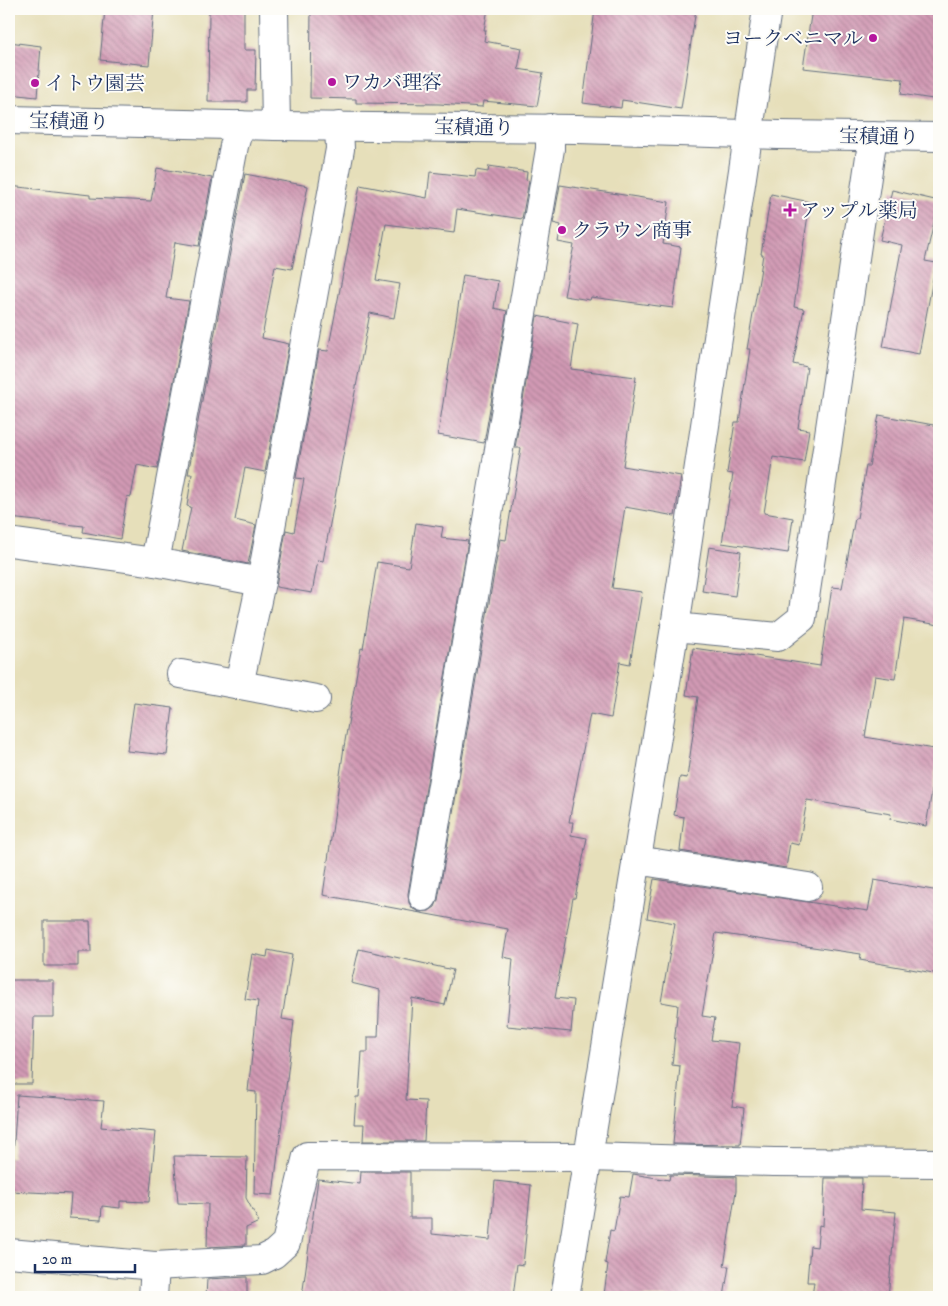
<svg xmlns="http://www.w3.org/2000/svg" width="948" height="1306" viewBox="0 0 948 1306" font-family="'IM FELL DW Pica','Noto Serif JP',serif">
<defs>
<pattern id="building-back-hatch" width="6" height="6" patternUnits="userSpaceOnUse" patternTransform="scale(1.25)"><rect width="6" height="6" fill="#d29ab4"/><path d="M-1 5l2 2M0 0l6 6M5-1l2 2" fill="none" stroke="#aa7e96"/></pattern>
</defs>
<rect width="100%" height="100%" fill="#fdfcf7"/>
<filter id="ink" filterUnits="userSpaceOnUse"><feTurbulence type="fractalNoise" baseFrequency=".02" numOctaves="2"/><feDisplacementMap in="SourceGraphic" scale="10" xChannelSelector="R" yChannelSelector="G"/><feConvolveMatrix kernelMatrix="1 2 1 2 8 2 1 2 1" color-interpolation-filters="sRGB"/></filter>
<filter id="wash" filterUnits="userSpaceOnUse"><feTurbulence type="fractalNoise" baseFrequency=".0096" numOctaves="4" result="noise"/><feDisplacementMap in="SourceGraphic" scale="20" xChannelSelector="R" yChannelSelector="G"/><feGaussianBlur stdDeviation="1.12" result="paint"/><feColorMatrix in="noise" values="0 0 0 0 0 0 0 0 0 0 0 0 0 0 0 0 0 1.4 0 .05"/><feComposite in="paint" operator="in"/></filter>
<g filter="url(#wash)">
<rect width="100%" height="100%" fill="#e6dfba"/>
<g id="blocks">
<g fill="url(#building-back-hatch)">
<polygon points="105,9 154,9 149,65 100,60"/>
<polygon points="209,9 244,9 244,50 256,50 255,90 247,90 247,102 208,102"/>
<polygon points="311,9 488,9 484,30 486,30 484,41 522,48 518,69 543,73 537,106 483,101 482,107 439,104 356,103 356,99 310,98"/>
<polygon points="595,9 696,9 681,109 622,100 621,108 583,103"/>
<polygon points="812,9 939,9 939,100 901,94 903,79 803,68"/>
<polygon points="9,42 41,46 37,97 9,94"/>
<polygon points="489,166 527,172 526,180 529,181 522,219 457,209 454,233 386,224 376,280 400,284 394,318 370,313 323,561 318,560 312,593 276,587 286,530 294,532 304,479 296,478 319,350 328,351 360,185 427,198 430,172 475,177 476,170 488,172"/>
<polygon points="157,168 212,178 199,246 175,242 166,298 189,301 157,469 137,465 131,497 127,496 120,539 83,532 84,526 9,518 9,186 90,195 90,198 151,201"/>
<polygon points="245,174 308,186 292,269 275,266 262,338 289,344 265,472 245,468 235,520 256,525 248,564 182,551 191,507 187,506 192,474 188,474"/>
<polygon points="560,185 669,202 663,244 681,247 673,308 591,297 590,300 564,296 574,245 558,242 561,225 553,223"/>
<polygon points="892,190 939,201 925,261 936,263 919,354 883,347 902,245 880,240"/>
<polygon points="771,194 810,202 794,307 804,309 793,364 807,367 798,428 809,430 804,462 773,457 764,513 793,518 788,553 722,543 733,474 727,473 735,422 739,422 750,349 747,349 760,274 763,254 761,254"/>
<polygon points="463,275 498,281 494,308 507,311 484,443 438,435"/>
<polygon points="537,316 578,324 571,369 636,377 623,466 681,476 675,516 625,507 612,588 642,592 630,664 620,662 611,718 590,714 569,822 573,822 571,835 587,838 575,898 573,898 555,998 574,1000 571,1032 507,1026 513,959 503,957 508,929 323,895 344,747 361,648 363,649 377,562 409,567 416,523 443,527 441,538 468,541 408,894 409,903 413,909 420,912 429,911 435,907 438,900 500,539 506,540 521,448 515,448"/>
<polygon points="879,415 939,426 939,625 904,619 895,679 875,676 865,737 939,750 926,826 890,819 891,814 807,800 799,845 790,843 786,868 680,851 684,817 674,815 680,777 687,778 698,697 686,695 693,648 742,655 742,654 820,666 832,587 842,588 855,518 857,518 866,466 869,466"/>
<polygon points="709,547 741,552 735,596 702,591"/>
<polygon points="134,703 173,708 167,755 127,751"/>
<polygon points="654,879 868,911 874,880 939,891 939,974 860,960 861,954 716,933 702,1016 715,1018 711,1040 739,1043 732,1106 744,1108 740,1145 673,1144 680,1066 672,1065 678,1005 661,1002 675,923 647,918"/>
<polygon points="44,921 90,921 91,952 78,952 78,966 44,966"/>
<polygon points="359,949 453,970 445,1005 412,998 406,1100 426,1101 424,1141 363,1141 364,1124 354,1124 356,1097 359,1097 362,1052 368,1052 368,1037 378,1037 380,990 351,983"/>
<polygon points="268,950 292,955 282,1019 294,1021 273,1195 254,1194 256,1092 248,1091 258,1001 245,999 252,954 267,957"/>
<polygon points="9,980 53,980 53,1017 34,1017 32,1084 9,1084"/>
<polygon points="17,1095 104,1101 101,1127 156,1132 149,1202 120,1201 120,1208 102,1206 101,1220 69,1218 71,1194 9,1191 9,1157 13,1157"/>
<polygon points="174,1156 247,1157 246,1198 259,1222 246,1228 246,1245 207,1247 208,1204 178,1203"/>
<polygon points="361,1172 410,1172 410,1218 432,1218 432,1234 490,1240 495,1181 531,1185 523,1265 517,1264 513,1297 302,1297 318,1179 360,1184"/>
<polygon points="633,1174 669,1180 670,1175 736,1177 736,1191 724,1266 729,1266 724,1297 621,1297 604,1295 608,1264 605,1263 610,1230 614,1231 620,1196 629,1197"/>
<polygon points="825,1178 862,1178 861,1209 896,1212 888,1297 812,1297 814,1282 807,1282 810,1246 817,1247 819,1225 823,1226"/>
<polygon points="247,1277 247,1297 206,1297 207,1279"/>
</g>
</g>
</g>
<g filter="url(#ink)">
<use href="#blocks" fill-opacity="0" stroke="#626d7e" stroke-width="1"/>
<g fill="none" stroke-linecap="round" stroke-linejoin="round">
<g stroke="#626d7e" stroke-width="30">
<g id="minor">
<polyline points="274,9 276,126"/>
<polyline points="9,120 276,126 577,129 779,135 939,137"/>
<polyline points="9,542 155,562 261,582"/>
<polyline points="155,562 234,146 240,125"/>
<polyline points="675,627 778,637 802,618 873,136"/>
<polyline points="181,674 316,699"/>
<polyline points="239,685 261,582 340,149 339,126"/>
<polyline points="636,860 808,887"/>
<polyline points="423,897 550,149 550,128"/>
<polyline points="9,1253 155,1266 262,1260 274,1254 286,1243 307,1156 587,1157 774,1162 939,1163"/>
<polyline points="153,1297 155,1266"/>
<polyline points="565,1297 675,627 767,9"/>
</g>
</g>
<use href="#minor" stroke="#fff" stroke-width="28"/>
</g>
</g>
<g fill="#b5179e" stroke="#fdfcf7" stroke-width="2">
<circle cx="873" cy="38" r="5"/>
<circle cx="332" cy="82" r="5"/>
<circle cx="35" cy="83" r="5"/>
<path d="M787.5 202.5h5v5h5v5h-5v5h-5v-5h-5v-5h5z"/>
<circle cx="562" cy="230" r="5"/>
</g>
<g text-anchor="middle" stroke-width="4" stroke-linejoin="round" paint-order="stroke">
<g font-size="20" fill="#1b2f5e" stroke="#fdfcf7" text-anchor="start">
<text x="863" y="45" text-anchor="end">ヨークベニマル</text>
<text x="342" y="89">ワカバ理容</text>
<text x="45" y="90">イトウ園芸</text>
<text x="800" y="217">アップル薬局</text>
<text x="572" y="237">クラウン商事</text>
</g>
<g font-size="20" fill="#1b2f5e" stroke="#fdfcf7">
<text transform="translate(69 121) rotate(1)" y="7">宝積通り</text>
<text transform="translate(474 127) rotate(1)" y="7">宝積通り</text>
<text transform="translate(879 136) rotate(1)" y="7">宝積通り</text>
</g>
</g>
<rect width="948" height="1306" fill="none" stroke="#fdfcf7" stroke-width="30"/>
<path d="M35 1264v8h100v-8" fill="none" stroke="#1b2f5e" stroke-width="2.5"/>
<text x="42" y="1264" font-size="15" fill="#1b2f5e" stroke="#fdfcf7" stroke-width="4" paint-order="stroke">20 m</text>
</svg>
